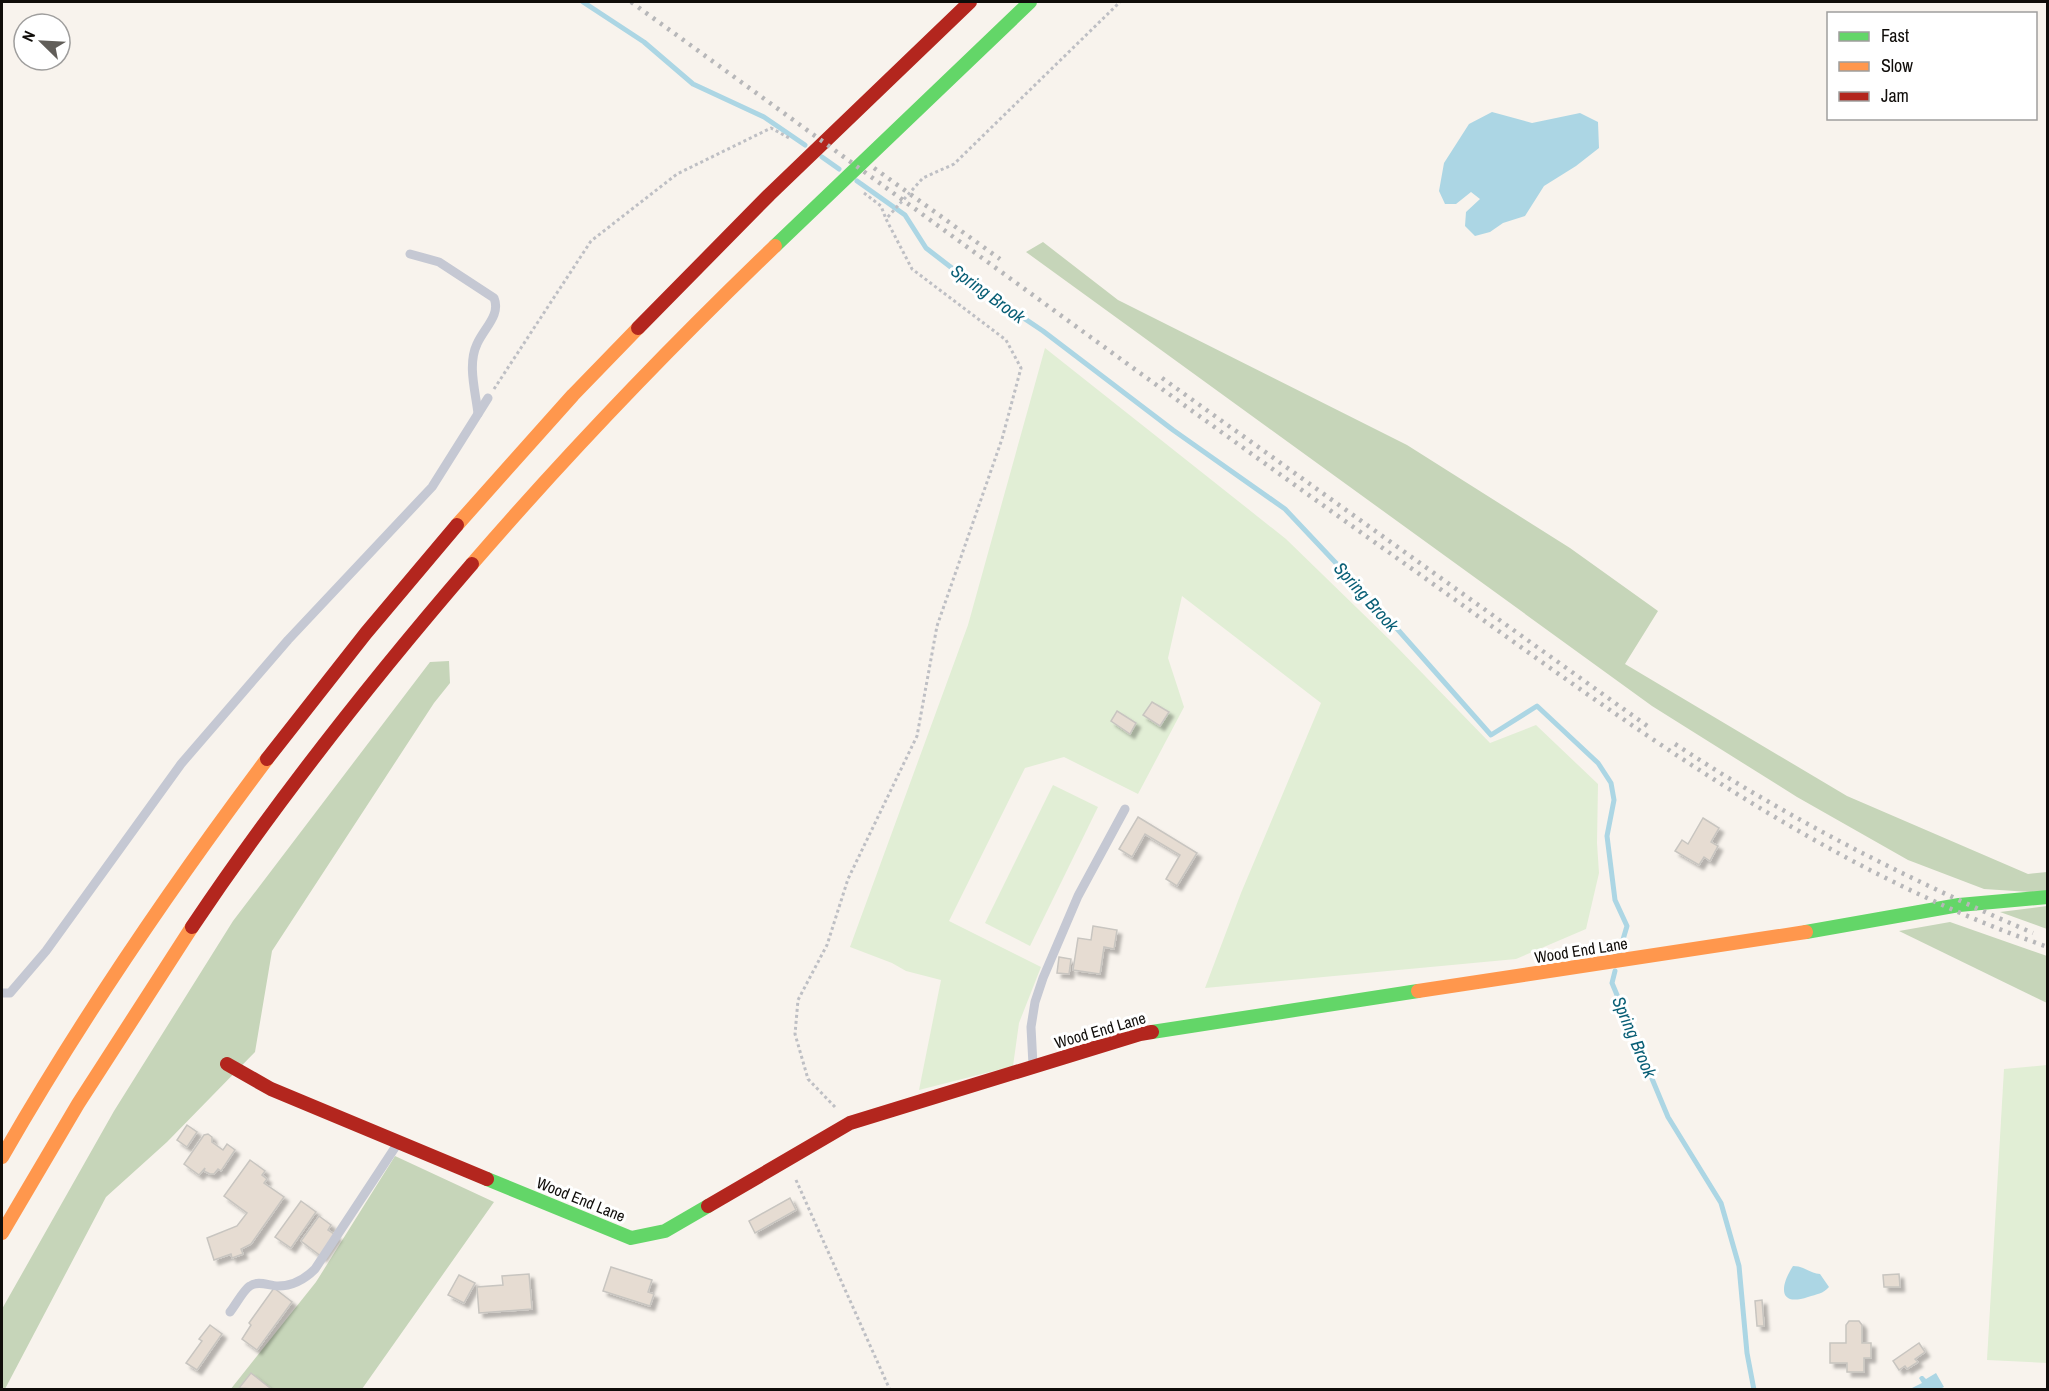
<svg xmlns="http://www.w3.org/2000/svg" width="2049" height="1391" viewBox="0 0 2049 1391" font-family="'Archivo Narrow',sans-serif">
<defs>
<filter id="shadow"><feDropShadow dx="4.5" dy="4.5" stdDeviation="1.5" flood-color="#0004"/></filter>
</defs>
<rect width="100%" height="100%" fill="#f8f3ed"/>
<g fill="#e1eed5">
<polygon points="1045,348 1286,539 1393,643 1490,743 1536,725 1598,784 1597,843 1599,873 1586,929 1516,959 1205,988 1241,893 1321,703 1182,596 1168,658 1184,707 1138,794 1064,757 1025,768 949,921 1041,967 1019,1023 1013,1066 919,1090 941,980 906,971 892,963 850,947 968,625"/>
<polygon points="1053,785 1098,807 1030,946 985,923"/>
<polygon points="2047,1065 2047,1363 1987,1360 2004,1069"/>
</g>
<g fill="#c6d5b9">
<polygon points="1043,242 1118,300 1407,445 1570,548 1658,611 1625,664 1847,796 2028,874 2047,872 2047,893 1984,889 1908,860 1797,797 1652,706 1026,252"/>
<polygon points="449,661 450,683 434,703 272,951 255,1052 167,1142 106,1197 5,1389 2,1390 2,1309 114,1111 233,921 430,662"/>
<polygon points="2047,906 2047,929 2000,912"/>
<polygon points="1950,922 2047,956 2047,1003 1899,931"/>
<polygon points="395,1156 494,1202 362,1389 230,1390 316,1282"/>
</g>
<g fill="#acd6e4">
<polygon points="1492,112 1532,123 1580,113 1598,122 1599,148 1576,166 1544,186 1525,216 1503,223 1490,232 1475,236 1465,226 1466,212 1480,199 1471,192 1456,204 1445,204 1439,191 1444,163 1469,124"/>
<path d="M1793 1266C1804 1266 1809 1273 1820 1274L1829 1287C1823 1294 1817 1294 1808 1297 1778 1307 1780 1286 1793 1266Z"/>
<polygon points="1936,1373 1944,1387 1940,1389 1913,1389 1912,1388 1922,1383 1919,1378 1921,1376 1923,1376 1926,1379"/>
</g>
<g fill="none" stroke-linecap="round" stroke-linejoin="round">
<g stroke="#acd6e4" stroke-width="5">
<polyline points="583,2 644,42 693,84 764,117 805,145"/>
<polyline points="822,157 839,169"/>
<polyline points="857,181 905,215 926,248 970,282 1043,331 1173,430 1285,509 1384,614 1491,735 1537,706 1598,763 1611,783 1614,800 1607,836 1615,900 1627,926 1619,953"/>
<polyline points="1615,971 1612,983 1668,1117 1721,1203 1739,1266 1747,1353 1754,1390"/>
</g>
</g>
<g fill="#e6dcd2" stroke="#c8c5c0" stroke-width="1.5" filter="url(#shadow)">
<polygon points="1152,702 1169,712 1160,726 1143,715"/>
<polygon points="1117,711 1136,723 1130,734 1111,721"/>
<polygon points="1138,817 1197,853 1177,886 1166,879 1180,855 1145,834 1132,857 1119,849"/>
<polygon points="1703,818 1719,828 1711,842 1718,846 1710,861 1704,857 1699,865 1675,851 1682,840 1688,844"/>
<polygon points="1093,926 1117,930 1114,949 1104,947 1100,974 1073,970 1078,938 1091,940"/>
<polygon points="1059,957 1071,959 1069,974 1057,973"/>
<polygon points="187,1125 197,1132 187,1147 177,1140"/>
<polygon points="208,1134 212,1137 212,1142 223,1150 227,1144 235,1150 221,1171 218,1169 214,1174 210,1174 204,1171 205,1168 199,1175 184,1164 204,1135"/>
<polygon points="250,1160 265,1171 262,1175 267,1179 264,1183 284,1197 251,1244 241,1249 243,1254 232,1258 231,1254 214,1260 207,1238 237,1226 247,1213 224,1196"/>
<polygon points="790,1198 796,1210 755,1233 749,1221"/>
<polygon points="301,1201 316,1212 291,1248 275,1237"/>
<polygon points="319,1216 331,1225 328,1230 337,1236 322,1257 301,1241"/>
<polygon points="611,1267 652,1280 648,1292 654,1294 650,1306 603,1291"/>
<polygon points="529,1274 532,1309 479,1313 477,1287 503,1285 502,1276"/>
<polygon points="1899,1274 1900,1287 1884,1287 1883,1275"/>
<polygon points="459,1275 475,1283 464,1303 448,1295"/>
<polygon points="274,1288 292,1302 257,1350 242,1339 251,1325 249,1323"/>
<polygon points="1762,1300 1764,1326 1757,1326 1755,1301"/>
<polygon points="1849,1321 1859,1321 1862,1325 1862,1343 1871,1343 1871,1358 1864,1358 1864,1372 1847,1372 1847,1363 1830,1363 1830,1343 1846,1343 1846,1325"/>
<polygon points="210,1325 222,1334 197,1370 186,1363 202,1341 199,1339"/>
<polygon points="1919,1343 1925,1352 1915,1359 1918,1362 1907,1369 1905,1366 1899,1370 1893,1361"/>
<polygon points="251,1373 270,1388 268,1390 239,1388"/>
</g>
<g fill="none" stroke-linecap="round" stroke-linejoin="round">
<g stroke="#bebfc4" stroke-width="3" stroke-dasharray="3 3" stroke-linecap="butt">
<polyline points="864,193 881,206 886,219"/>
<polyline points="494,389 591,241 677,174 771,128 791,139"/>
<polyline points="835,1107 808,1079 795,1034 798,1000 827,945 848,879 917,736 937,626 1002,439 1021,368 1006,340 912,269 886,219 923,178 954,164 1120,2"/>
<polyline points="796,1180 890,1390"/>
</g>
<g stroke="#c5c8d3" stroke-width="9">
<path d="M410 254 439 262 494 298C501 315 484 328 477 344 467 365 476 393 478 414"/>
<polyline points="2,993 10,993 46,951 181,764 288,640 432,487 488,398"/>
<polyline points="1033,1065 1031,1027 1035,1002 1043,978 1078,896 1125,809"/>
<path d="M230 1312C235 1306 244 1289 250 1286 258 1280 269 1286 278 1286 293 1286 305 1279 315 1269L396 1146"/>
</g>
<g stroke="#63d668" stroke-width="14">
<polyline points="775,246 1030,2"/>
<polyline points="1806,932 1959,905 2048,897"/>
<polyline points="1152,1032 1418,991"/>
<polyline points="487,1179 631,1238 665,1231 708,1206"/>
</g>
<g stroke="#ff974d" stroke-width="14">
<polyline points="457,525 573,395 638,328"/>
<path d="M472 564C568 453 669 348 775 246"/>
<polyline points="1418,991 1806,932"/>
<path d="M2 1157C81 1019 171 887 267 759"/>
<polyline points="2,1233 78,1104 192,927"/>
</g>
<g stroke="#b3261e" stroke-width="14">
<polyline points="638,328 769,195 970,2"/>
<polyline points="267,759 366,633 457,525"/>
<path d="M192 927C277 800 372 680 472 564"/>
<polyline points="227,1064 271,1089 487,1179"/>
<polyline points="708,1206 850,1123 1140,1034 1152,1032"/>
</g>
<g stroke="#b7b7b9" stroke-width="4.5" stroke-dasharray="3 6" stroke-linecap="butt">
<path d="M631 2C892 191 1152 384 1415 571 1615 714 1813 866 2048 947"/>
<polyline points="874,168 1000,259"/>
<polyline points="1162,378 1650,728"/>
<path d="M1675 744C1789 819 1907 879 2033 933"/>
</g>
</g>
<g text-anchor="middle" stroke-width="6" stroke-linejoin="round" paint-order="stroke">
<g font-size="16" fill="#100d0a" stroke="#fff">
<text transform="translate(1581 950) rotate(-9)" y="6">Wood End Lane</text>
<text transform="translate(1100 1030) rotate(-16)" y="6">Wood End Lane</text>
<text transform="translate(581 1199) rotate(22)" y="6">Wood End Lane</text>
</g>
<g font-size="18" font-style="italic" fill="#095f76" stroke="#fff">
<text transform="translate(988 294) rotate(36)" y="6">Spring Brook</text>
<text transform="translate(1366 597) rotate(48)" y="6">Spring Brook</text>
<text transform="translate(1634 1037) rotate(67)" y="6">Spring Brook</text>
</g>
</g>
<rect width="2049" height="1391" fill="none" stroke="#100d0a" stroke-width="6"/>
<rect x="1827" y="12" width="210" height="108" fill="#ffffff" stroke="#9f9e9d" stroke-width="1.5"/>
<rect x="1839" y="32" width="30" height="9" fill="#63d668" stroke="#9f9e9d" stroke-width="1.5"/>
<text x="1881" y="42" font-size="18" fill="#100d0a">Fast</text>
<rect x="1839" y="62" width="30" height="9" fill="#ff974d" stroke="#9f9e9d" stroke-width="1.5"/>
<text x="1881" y="72" font-size="18" fill="#100d0a">Slow</text>
<rect x="1839" y="92" width="30" height="9" fill="#b3261e" stroke="#9f9e9d" stroke-width="1.5"/>
<text x="1881" y="102" font-size="18" fill="#100d0a">Jam</text>
<g transform="translate(42 42) rotate(294)"><circle r="28" fill="#ffffff" stroke="#9f9e9d" stroke-width="1.5"/>
<path d="M0-4.5L10 22L0 15L-10 22Z" fill="#615e59"/>
<text y="-9" font-size="16" font-weight="bold" text-anchor="middle" fill="#100d0a">N</text>
</g>
</svg>
